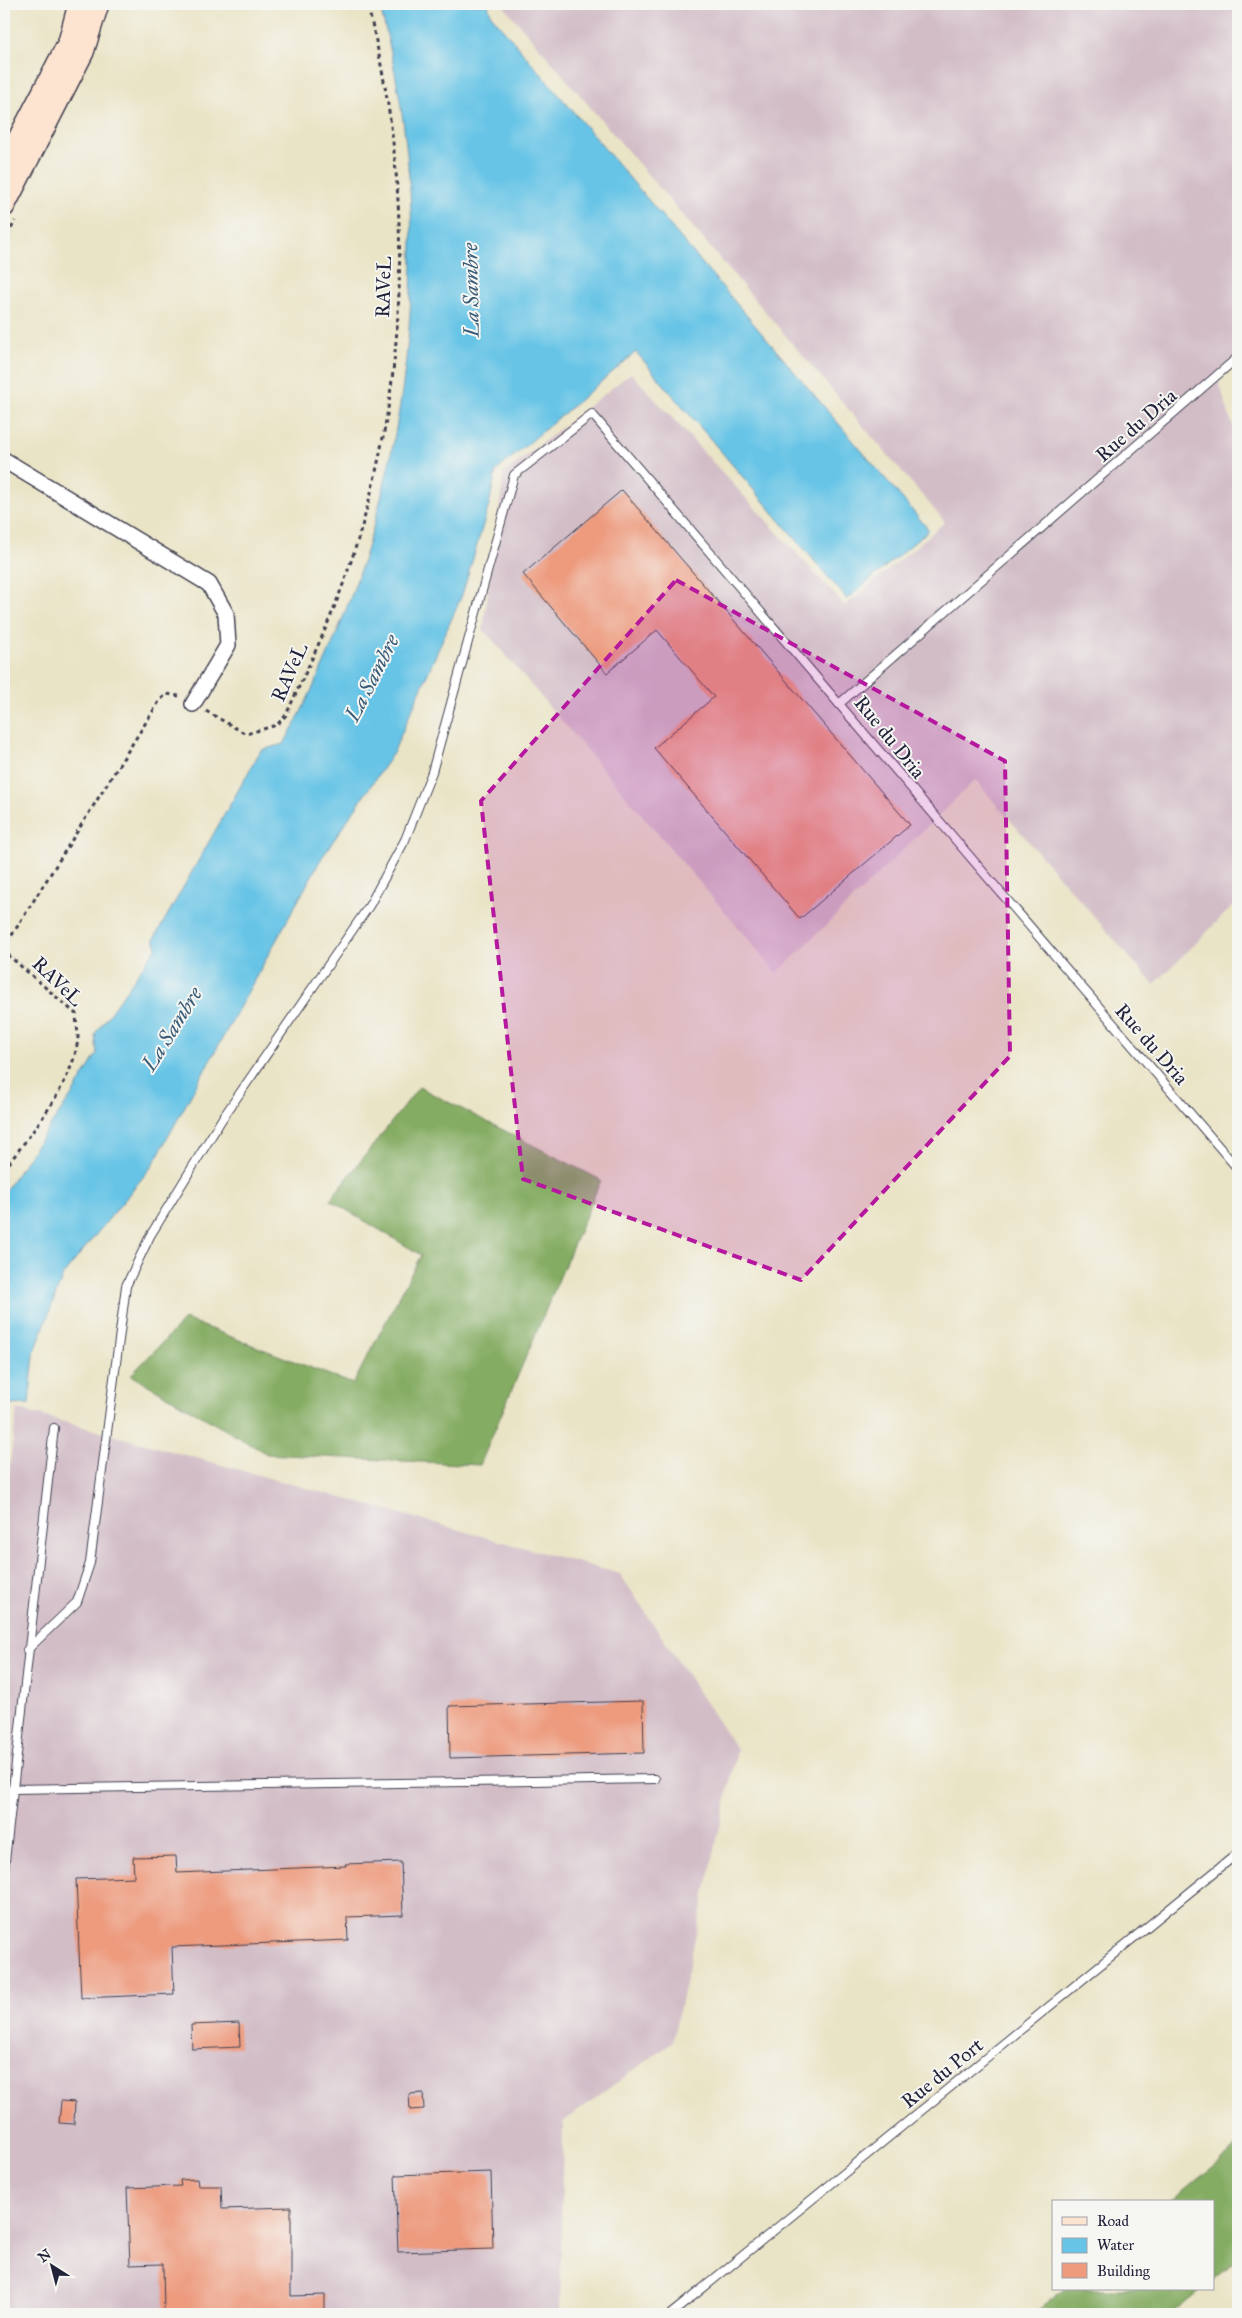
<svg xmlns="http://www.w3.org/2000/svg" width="1242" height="2318" viewBox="0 0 1242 2318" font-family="'IM FELL Great Primer',serif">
<rect width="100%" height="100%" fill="#f6f6f2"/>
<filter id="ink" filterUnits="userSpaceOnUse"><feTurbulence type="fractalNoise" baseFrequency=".02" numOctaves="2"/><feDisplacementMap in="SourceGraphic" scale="10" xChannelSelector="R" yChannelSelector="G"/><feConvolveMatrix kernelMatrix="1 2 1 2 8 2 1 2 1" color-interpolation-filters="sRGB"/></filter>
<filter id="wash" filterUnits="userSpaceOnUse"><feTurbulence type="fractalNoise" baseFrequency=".0096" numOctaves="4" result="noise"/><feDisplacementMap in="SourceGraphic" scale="20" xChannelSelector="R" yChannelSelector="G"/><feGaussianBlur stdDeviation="1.12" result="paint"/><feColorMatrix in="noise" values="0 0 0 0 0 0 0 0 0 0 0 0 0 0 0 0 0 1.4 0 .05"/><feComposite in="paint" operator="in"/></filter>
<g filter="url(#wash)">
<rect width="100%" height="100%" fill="#eae4c6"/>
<g fill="#d2bdc7">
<polygon points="502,4 1238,4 1238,362 1218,379 1238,443 1238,901 1154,985 975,780 777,973 483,629 504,473 631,373 845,606 945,522"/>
<polygon points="17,1409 620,1574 737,1750 672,2042 563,2122 560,2314 4,2314 4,1512"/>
</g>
<g fill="#84ac62" stroke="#53674e">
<polygon points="419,1087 601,1180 480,1465 267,1454 131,1375 185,1319 353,1384 421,1255 330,1200"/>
<polygon points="1238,2146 1238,2259 1213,2279 1213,2202 1170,2202"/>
<polygon points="1064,2289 1201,2289 1171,2314 1033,2314"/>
</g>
<path fill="#68c4e6" stroke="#457390" d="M379 4H488L491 15 929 530 847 599 636 352 496 471 489 505 462 595 393 753 321 859 152 1166 63 1275 34 1354 29 1404 10 1405 4 1453V1192L72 1095 97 1054 95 1034 157 947 154 939 261 750 284 744C407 522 447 250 379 4Z"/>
<g id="blocks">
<g fill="#ed9a7d">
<polygon points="622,490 910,825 800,919 654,748 714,697 657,630 607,673 523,574"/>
<polygon points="643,1701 644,1753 450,1758 449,1706"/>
<polygon points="176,1856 177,1873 346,1866 345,1864 401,1862 403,1915 347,1917 348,1940 172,1947 174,1994 81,1998 76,1879 134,1877 133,1857"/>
<polygon points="239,2023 240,2047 192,2049 191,2025"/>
<polygon points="423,2093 424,2109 410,2110 409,2094"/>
<polygon points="61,2101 75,2102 74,2124 59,2123"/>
<polygon points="491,2172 493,2249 398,2252 395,2175"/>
<polygon points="197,2179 198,2186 221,2186 222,2209 291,2207 291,2296 325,2295 325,2314 164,2314 163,2264 130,2265 127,2188 181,2186 180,2180"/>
</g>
</g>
</g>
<g filter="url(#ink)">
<use href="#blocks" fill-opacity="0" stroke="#403f50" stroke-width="1"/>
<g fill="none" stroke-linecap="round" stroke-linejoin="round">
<g stroke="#403f50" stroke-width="10">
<g id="lane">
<polyline points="1238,357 839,704 1238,1169"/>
<polyline points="27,1650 77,1602 90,1563 126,1286 150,1236 222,1119 369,906 405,840 432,772 514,475 592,414 839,704"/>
<polyline points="12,1789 655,1779"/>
<polyline points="4,1869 54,1428"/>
<polyline points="671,2314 1238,1853"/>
</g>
</g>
<g stroke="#403f50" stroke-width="18">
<polyline id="street" points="4,460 209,584 226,614 228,645 193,704"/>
</g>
<g stroke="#403f50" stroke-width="24">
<g id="secondary">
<polyline points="4,167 69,42 79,4"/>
<polyline points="4,206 83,52 98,4"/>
</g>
</g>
<g stroke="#403f50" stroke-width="3" stroke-dasharray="4 4" stroke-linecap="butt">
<polyline points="4,243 15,221"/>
<path d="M206 711 246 734 277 725 286 715C305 673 326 631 342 587 410 402 417 194 367 4"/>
<path d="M4 1170C30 1134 75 1082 78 1037 78 1030 76 1021 76 1014L8 955 7 943 160 700 167 694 179 696"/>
</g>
<use href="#lane" stroke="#fff" stroke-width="8"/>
<use href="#street" stroke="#fff" stroke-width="15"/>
<use href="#secondary" stroke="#fde4d1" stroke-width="21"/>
</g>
</g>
<path fill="#b5179e" fill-opacity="0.2" stroke="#b5179e" stroke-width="4" stroke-dasharray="10 6" stroke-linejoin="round" d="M676 580 1005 761 1010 1056 801 1280 523 1179 481 801Z"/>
<g text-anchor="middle" stroke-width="4" stroke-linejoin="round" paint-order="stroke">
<g font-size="20" fill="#22223b" stroke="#f6f6f2">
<text transform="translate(383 287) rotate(-88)" y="7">RAVeL</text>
<text transform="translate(1136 425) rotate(-41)" y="7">Rue du Dria</text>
<text transform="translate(289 672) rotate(-66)" y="7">RAVeL</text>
<text transform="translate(890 737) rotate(51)" y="7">Rue du Dria</text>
<text transform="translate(58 981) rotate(44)" y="7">RAVeL</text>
<text transform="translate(1152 1044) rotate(49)" y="7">Rue du Dria</text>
<text transform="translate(942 2073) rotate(-39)" y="7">Rue du Port</text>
</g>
<g font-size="21" font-style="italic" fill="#3a5b77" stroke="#f6f6f2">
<text transform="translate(471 290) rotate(-91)" y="7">La Sambre</text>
<text transform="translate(372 678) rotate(-63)" y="7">La Sambre</text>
<text transform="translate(172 1029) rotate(-58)" y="7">La Sambre</text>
</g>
</g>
<rect width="1242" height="2318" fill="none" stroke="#f6f6f2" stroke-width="20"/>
<rect x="1052" y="2200" width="162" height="90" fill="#f6f6f2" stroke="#a1a1a9"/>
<rect x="1062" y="2217" width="25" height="8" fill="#fde4d1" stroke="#a1a1a9"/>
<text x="1097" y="2226" font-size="15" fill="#22223b">Road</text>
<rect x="1062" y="2238" width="25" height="15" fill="#68c4e6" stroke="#a1a1a9"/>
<text x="1097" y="2250" font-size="15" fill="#22223b">Water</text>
<rect x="1062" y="2263" width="25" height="15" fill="#ed9a7d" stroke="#a1a1a9"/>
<text x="1097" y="2276" font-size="15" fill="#22223b">Building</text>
<g transform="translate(52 2266) rotate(324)" stroke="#f6f6f2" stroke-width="4" paint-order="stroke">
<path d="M0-4L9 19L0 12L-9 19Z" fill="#22223b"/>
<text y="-8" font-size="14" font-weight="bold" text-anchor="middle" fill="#22223b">N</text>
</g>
</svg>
